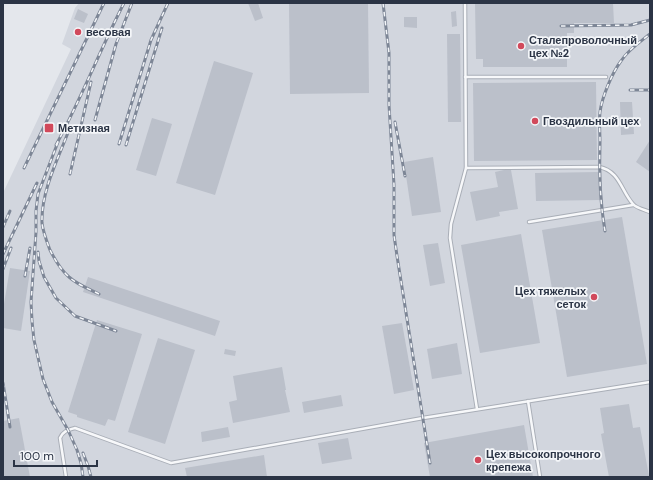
<svg xmlns="http://www.w3.org/2000/svg" width="653" height="480" viewBox="0 0 653 480" font-family="'DM Sans',sans-serif">
<rect width="100%" height="100%" fill="#e4e7ec"/>
<polygon fill="#d2d6de" points="79,3 650,3 650,477 3,477 3,193 71,49 62,44 75,8"/>
<g fill="#bbc0ca">
<polygon points="248,3 258,3 263,18 255,21"/>
<polygon points="289,3 368,3 369,93 290,94"/>
<polygon points="475,3 613,3 614,23 574,23 574,33 567,33 567,67 483,67 483,59 476,59"/>
<polygon points="78,9 88,14 84,23 74,19"/>
<polygon points="456,11 457,26 452,27 451,12"/>
<polygon points="404,17 417,17 417,28 404,27"/>
<polygon points="447,34 460,34 461,122 448,122"/>
<polygon points="214,61 253,73 215,195 176,183"/>
<polygon points="596,82 597,160 474,161 473,83"/>
<polygon points="620,102 632,102 634,134 621,135"/>
<polygon points="152,118 172,124 156,176 136,170"/>
<polygon points="650,140 650,172 636,162"/>
<polygon points="433,157 441,212 412,216 404,162"/>
<polygon points="504,170 511,170 518,209 499,212 500,216 476,221 470,192 498,187 495,172"/>
<polygon points="599,172 600,200 536,201 535,173"/>
<polygon points="622,217 647,364 567,377 542,230"/>
<polygon points="521,234 540,343 480,353 461,245"/>
<polygon points="438,243 445,283 430,286 423,245"/>
<polygon points="10,268 30,271 21,331 3,328 3,310"/>
<polygon points="88,277 220,321 215,336 83,292"/>
<polygon points="97,320 142,334 115,421 108,419 105,426 77,417 77,415 68,412"/>
<polygon points="402,323 414,390 394,394 382,326"/>
<polygon points="158,338 195,350 165,444 128,432"/>
<polygon points="457,343 462,374 432,379 427,349"/>
<polygon points="225,349 236,351 235,356 224,354"/>
<polygon points="282,367 286,390 285,390 290,412 233,423 229,402 237,400 233,376"/>
<polygon points="341,395 343,406 304,413 302,402"/>
<polygon points="629,404 633,428 640,427 649,476 642,477 609,477 601,434 604,433 600,408"/>
<polygon points="19,418 30,477 3,477 3,421"/>
<polygon points="524,425 533,477 430,477 424,443"/>
<polygon points="228,427 230,437 202,442 201,432"/>
<polygon points="348,438 352,459 322,464 318,443"/>
<polygon points="264,455 267,477 187,477 185,468"/>
</g>
<g fill="none" stroke-linecap="round" stroke-linejoin="round">
<g stroke="#a9aeb7" stroke-width="4.5">
<g id="service">
<polyline points="465,3 466,168 451,224 450,238 477,409"/>
<polyline points="465,77 606,77"/>
<path d="M466 168 599 167C620 171 621 191 633 204 636 208 645 210 650 212"/>
<polyline points="529,222 633,205"/>
<polyline points="528,401 540,477"/>
<path d="M66 477 60 438C63 431 68 430 75 428L171 463 423 418 650 382"/>
</g>
</g>
<use href="#service" stroke="#f7f8fa" stroke-width="2.5"/>
<g stroke="#7d8696" stroke-width="3">
<g id="rail">
<polyline points="383,3 389,53 389,105 394,185 394,235 397,256 430,463"/>
<polyline points="561,26 631,25 650,20"/>
<polyline points="630,90 650,90"/>
<polyline points="95,120 116,44 132,3"/>
<polyline points="395,122 405,176"/>
<path d="M69 130C58 159 41 191 42 223 43 232 47 242 50 250 55 260 61 270 69 277 78 285 89 289 99 294"/>
<polyline points="58,142 38,194 36,211 36,232 31,302 32,321 34,340 43,379 52,402 68,430 77,450 81,463 83,477"/>
<polyline points="119,144 151,40 168,3"/>
<path d="M56 145C81 99 100 50 124 3"/>
<polyline points="126,145 162,28"/>
<polyline points="24,168 104,3"/>
<polyline points="70,174 91,82"/>
<polyline points="3,227 10,211"/>
<path d="M605 231C600 202 599 172 600 142 600 132 599 122 600 112 602 97 612 73 621 61 628 50 640 42 650 34"/>
<polyline points="38,252 39,261 44,277 56,298 75,316 116,331"/>
<polyline points="3,254 37,183"/>
<polyline points="3,269 11,248"/>
<polyline points="25,276 30,248"/>
<polyline points="3,383 10,427"/>
<polyline points="83,453 88,466 91,477"/>
</g>
</g>
<use href="#rail" stroke="#f4f6f9" stroke-width="1.5" stroke-dasharray="4.5" stroke-linecap="butt"/>
</g>
<g fill="#d1495b" stroke="#f4f6f9" stroke-width="1.5">
<circle cx="78" cy="32" r="4"/>
<circle cx="521" cy="46" r="4"/>
<circle cx="535" cy="121" r="4"/>
<rect x="44" y="123" width="10" height="10" rx="2"/>
<circle cx="594" cy="297" r="4"/>
<circle cx="478" cy="460" r="4"/>
</g>
<g text-anchor="middle" stroke-width="3.5" stroke-linejoin="round" paint-order="stroke">
<g font-size="11" font-weight="bold" fill="#2b3445" stroke="#f4f6f9" text-anchor="start">
<text x="86" y="36">весовая</text>
<text x="529" y="44">Сталепроволочный<tspan x="529" dy="13">цех №2</tspan></text>
<text x="543" y="125">Гвоздильный цех</text>
<text x="58" y="132">Метизная</text>
<text x="586" y="295" text-anchor="end">Цех тяжелых<tspan x="586" dy="13">сеток</tspan></text>
<text x="486" y="458">Цех высокопрочного<tspan x="486" dy="13">крепежа</tspan></text>
</g>
</g>
<rect width="653" height="480" fill="none" stroke="#2b3445" stroke-width="8"/>
<path d="M14 460v6h83v-6" fill="none" stroke="#2b3445" stroke-width="2"/>
<text x="20" y="460" font-size="12" fill="#2b3445" stroke="#f4f6f9" stroke-width="3" paint-order="stroke">100 m</text>
</svg>
